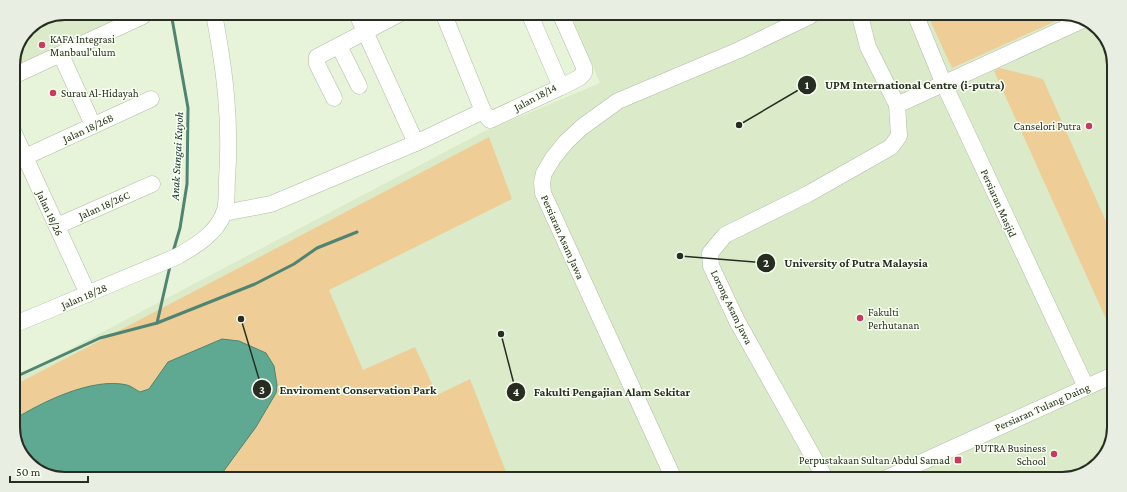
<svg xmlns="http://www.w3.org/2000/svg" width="1127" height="492" viewBox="0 0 1127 492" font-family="'Crimson Pro',serif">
<rect width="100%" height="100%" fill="#e8f4d9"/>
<g fill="#dbeac9">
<polygon points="65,13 136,13 13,68 13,62 28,28"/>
<polygon points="571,15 1082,17 1105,36 1114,62 1110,447 1091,470 1062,479 45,475 22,456 13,430 13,379 483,132 600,83"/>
</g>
<g fill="#eecd96">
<polygon points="928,16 1065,17 952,68"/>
<polygon points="1000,68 1043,79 1112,235 1111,330 994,71"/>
<polygon points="489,137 512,199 329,290 363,370 415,347 437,395 470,379 508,477 45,475 22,456 13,430 13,386"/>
</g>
<path fill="#5fa993" stroke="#4e8471" d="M222 339 239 341 266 353 274 366 277 385 276 393 256 427 220 476 45 475 22 456 13 430V420C42 402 92 377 127 385 131 386 136 390 140 392L149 389 168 362Z"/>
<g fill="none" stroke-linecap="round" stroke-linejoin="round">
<g stroke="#4e8471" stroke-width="3">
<polyline points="171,13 188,108 187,184 180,228 173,252"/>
<polyline points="157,323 170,266"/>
<polyline points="13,378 100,338 157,323 255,284 294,264 317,248 357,232"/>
</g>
<g stroke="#b1bca2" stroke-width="17">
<g id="minor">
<polyline points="357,14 416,143"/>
<polyline points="444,15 483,111 490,120 561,87 530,15"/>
<polyline points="561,15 584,67 584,73 579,78 561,87"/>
<polyline points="860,16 868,47 897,105"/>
<polyline points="916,16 943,82 1086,387"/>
<polyline points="339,46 359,86"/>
<polyline points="61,55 93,125"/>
<polyline points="13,76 143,16"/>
<polyline points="334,98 317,64 317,57 399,14"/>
<polyline points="13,131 88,294"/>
<polyline points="25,157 151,99"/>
<polyline points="224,213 271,204 416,143 483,111"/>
<polyline points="57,226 152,184"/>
<path d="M13 325 178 256C195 246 216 234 224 213 228 204 226 190 227 180 231 120 225 72 214 14"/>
<polyline points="673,477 543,193 542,182 544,173 553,158 566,142 582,127 618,101 739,50 810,16"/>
<polyline points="825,478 737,321 711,266 710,253 725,235 808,194 891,147 899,136 897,105 1085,19"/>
<polyline points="887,478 1111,376"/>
</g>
</g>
<use href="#minor" stroke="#fff" stroke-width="16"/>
</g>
<g fill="#c93a5e" stroke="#fafff4" stroke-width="1.5">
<circle cx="42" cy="45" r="4"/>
<circle cx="53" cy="93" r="4"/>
<circle cx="1089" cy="126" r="4"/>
<circle cx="860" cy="318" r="4"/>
<circle cx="1054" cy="454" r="4"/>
<rect x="954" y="456" width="8" height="8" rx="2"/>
</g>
<g text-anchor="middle" stroke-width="3" stroke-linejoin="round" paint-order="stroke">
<g font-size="11" fill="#282d22" stroke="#fafff4" text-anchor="start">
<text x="50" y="43">KAFA Integrasi<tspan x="50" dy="13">Manbaul'ulum</tspan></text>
<text x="61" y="97">Surau Al-Hidayah</text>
<text x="1081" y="130" text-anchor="end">Canselori Putra</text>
<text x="868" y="316">Fakulti<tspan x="868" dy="13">Perhutanan</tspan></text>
<text x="1046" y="452" text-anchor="end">PUTRA Business<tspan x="1046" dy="13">School</tspan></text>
<text x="950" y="464" text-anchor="end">Perpustakaan Sultan Abdul Samad</text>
</g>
<g font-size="11" fill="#282d22" stroke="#fafff4">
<text transform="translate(535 97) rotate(-28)" y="4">Jalan 18/14</text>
<text transform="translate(88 128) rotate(-25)" y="4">Jalan 18/26B</text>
<text transform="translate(999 203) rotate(66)" y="4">Persiaran Masjid</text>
<text transform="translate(104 205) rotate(-24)" y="4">Jalan 18/26C</text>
<text transform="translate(50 213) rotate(65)" y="4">Jalan 18/26</text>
<text transform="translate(563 237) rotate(66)" y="4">Persiaran Asam Jawa</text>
<text transform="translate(84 296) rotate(-23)" y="4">Jalan 18/28</text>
<text transform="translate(732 307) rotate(64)" y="4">Lorong Asam Jawa</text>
<text transform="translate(1042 407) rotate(-24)" y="4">Persiaran Tulang Daing</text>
</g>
<g font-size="12" font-style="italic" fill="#11352b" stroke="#fafff4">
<text transform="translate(177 156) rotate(-87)" y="4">Anak Sungai Kuyoh</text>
</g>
</g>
<path d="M0 0H1127V492H0ZM65 20H1062A45 45 0 0 1 1107 65V427A45 45 0 0 1 1062 472H65A45 45 0 0 1 20 427V65A45 45 0 0 1 65 20Z" fill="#e9eee3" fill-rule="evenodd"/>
<path fill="none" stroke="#282d22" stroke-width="2" d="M65 20H1062A45 45 0 0 1 1107 65V427A45 45 0 0 1 1062 472H65A45 45 0 0 1 20 427V65A45 45 0 0 1 65 20Z"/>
<path fill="none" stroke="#282d22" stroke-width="1.5" d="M739 125L807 85M680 256L766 263M241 319L262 389M501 334L516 392"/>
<g fill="#282d22" stroke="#fafff4" stroke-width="1.5">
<circle cx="739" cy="125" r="4"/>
<circle cx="680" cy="256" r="4"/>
<circle cx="241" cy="319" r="4"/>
<circle cx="501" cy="334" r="4"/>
<circle cx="807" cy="85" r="10"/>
<circle cx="766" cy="263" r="10"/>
<circle cx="262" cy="389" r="10"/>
<circle cx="516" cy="392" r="10"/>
</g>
<g font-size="12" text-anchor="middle" font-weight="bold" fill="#fff">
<text x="807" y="89">1</text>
<text x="766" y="267">2</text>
<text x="262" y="394">3</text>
<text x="516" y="396">4</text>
</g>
<g font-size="12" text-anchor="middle" font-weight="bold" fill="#282d22" stroke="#fafff4" stroke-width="3" stroke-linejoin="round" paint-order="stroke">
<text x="915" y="89">UPM International Centre (i-putra)</text>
<text x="856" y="267">University of Putra Malaysia</text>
<text x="358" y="394">Enviroment Conservation Park</text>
<text x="612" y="396">Fakulti Pengajian Alam Sekitar</text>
</g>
<path d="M10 476v6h78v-6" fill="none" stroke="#282d22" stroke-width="2"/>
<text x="16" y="476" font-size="12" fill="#282d22" stroke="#fafff4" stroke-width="3" paint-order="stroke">50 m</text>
</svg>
